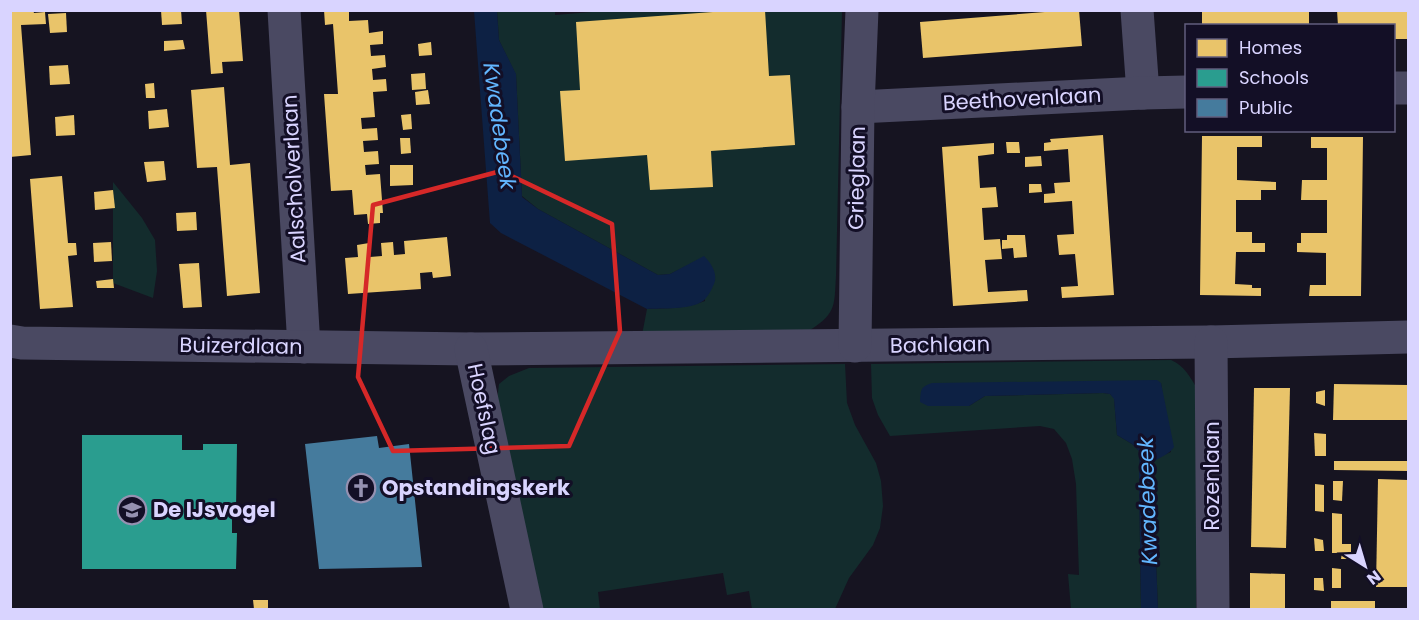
<svg xmlns="http://www.w3.org/2000/svg" width="1419" height="620" viewBox="0 0 1419 620" font-family="Poppins,sans-serif">
<rect width="100%" height="100%" fill="#161421"/>
<g fill="#132c2d">
<path d="M616 10 842 11 836 276C834 305 837 313 810 330L642 335 647 309C667 308 686 309 705 301L704 257 670 274 658 275 538 209 522 196 516 75 499 40 497 11H555V15Z"/>
<polygon points="113,182 142,218 155,240 157,271 153,298 113,283"/>
<path d="M1171 360C1185 366 1190 377 1198 390L1196 609H1158L1152 463 1159 457 1171 452 1161 383H932L969 406 985 396 1103 393 1110 394 1114 398 1117 435 1132 444 1140 452 1139 475 1141 609H1071L1068 574 1079 575 1076 484 1072 459 1066 443 1054 429 1040 426 890 436 878 415 872 398 871 364Z"/>
<polygon points="845,364 847,403 855,425 876,463 881,481 883,506 880,528 873,545 849,578 835,609 752,609 749,591 727,595 723,573 598,592 600,609 543,609 496,409 499,384 509,376 529,368"/>
</g>
<g fill="#0d2144">
<path d="M474 11H497L499 40 516 74 522 197 538 209 658 275 670 274 704 256C712 264 719 275 713 286 711 291 707 298 703 301 690 310 662 308 647 309L501 233 490 223Z"/>
<path d="M1157 380 1161 383 1174 447C1169 455 1159 457 1152 463L1158 609H1141L1139 475 1140 452 1132 444 1117 435 1114 399 1110 394 1103 393 985 396 969 406H928L920 402C921 390 920 387 932 383Z"/>
</g>
<g fill="#e9c46a">
<polygon points="10,10 33,10 34,13 45,12 46,24 21,25 31,155 10,157"/>
<polygon points="161,10 181,10 182,24 162,25"/>
<polygon points="206,10 239,10 243,61 222,62 223,73 211,74"/>
<polygon points="324,10 349,10 349,21 368,20 369,33 383,31 383,44 370,45 371,56 385,55 386,67 372,69 373,80 386,79 387,91 373,92 375,117 361,118 362,129 377,128 378,140 363,141 364,152 378,151 379,164 365,165 366,175 380,174 383,213 380,213 380,223 368,224 367,214 354,215 352,190 331,191 324,94 338,94 333,24 325,25"/>
<polygon points="740,10 765,10 769,76 790,75 795,145 711,151 713,187 650,190 647,155 565,161 560,91 580,90 576,22"/>
<polygon points="1070,10 1079,10 1082,46 923,58 920,22"/>
<rect x="1202" y="10" width="107" height="16"/>
<polygon points="1337,10 1408,10 1408,39 1394,39 1394,26 1338,26"/>
<polygon points="66,13 67,32 50,33 48,14"/>
<polygon points="183,40 185,49 164,51 164,41"/>
<polygon points="431,42 432,55 419,56 418,44"/>
<polygon points="68,65 70,84 50,85 49,66"/>
<polygon points="425,73 426,89 412,90 411,74"/>
<polygon points="154,83 155,98 146,98 145,84"/>
<polygon points="224,87 230,165 250,163 260,293 227,296 217,167 197,168 191,90"/>
<polygon points="428,90 430,104 416,105 415,92"/>
<polygon points="167,109 169,127 149,129 148,111"/>
<polygon points="411,114 412,129 403,130 401,115"/>
<polygon points="74,115 75,135 56,136 55,117"/>
<polygon points="1103,135 1114,295 1062,298 1061,287 1078,286 1075,254 1059,255 1057,235 1074,234 1072,201 1044,203 1044,194 1055,193 1054,183 1070,182 1068,149 1044,151 1044,143 1051,142 1050,139"/>
<polygon points="1202,136 1262,136 1262,147 1237,147 1237,180 1276,182 1276,190 1261,190 1261,200 1236,200 1236,232 1252,232 1252,243 1265,243 1265,252 1236,252 1235,284 1252,285 1252,288 1261,288 1261,296 1200,295"/>
<polygon points="1311,137 1363,137 1361,296 1309,296 1310,285 1326,285 1326,253 1297,252 1297,243 1301,243 1301,233 1327,233 1327,200 1301,200 1302,180 1327,180 1327,148 1311,148"/>
<polygon points="400,138 410,138 411,153 401,154"/>
<polygon points="1006,142 1019,142 1020,153 1007,153"/>
<polygon points="994,143 994,154 978,156 980,188 996,187 998,207 982,208 984,240 1000,239 1002,259 985,260 988,292 1027,290 1028,301 953,306 942,147"/>
<polygon points="1041,156 1042,166 1025,167 1025,157"/>
<polygon points="164,161 166,180 147,182 144,162"/>
<polygon points="390,165 413,165 413,185 390,186"/>
<polygon points="62,176 68,243 76,243 77,255 68,256 73,307 40,309 30,179"/>
<polygon points="1029,184 1041,184 1042,192 1029,193"/>
<polygon points="113,190 115,208 95,210 94,192"/>
<polygon points="196,212 197,230 177,231 176,213"/>
<polygon points="1007,235 1025,235 1027,257 1014,258 1013,248 1002,249 1002,240 1007,240"/>
<polygon points="447,237 451,276 433,278 432,272 420,273 421,289 348,294 345,258 358,257 357,245 369,243 370,257 382,256 381,243 393,242 394,255 405,254 404,241"/>
<polygon points="111,242 112,261 94,262 93,243"/>
<polygon points="199,263 202,307 183,308 179,264"/>
<polygon points="113,279 114,288 97,288 96,281"/>
<polygon points="1334,384 1408,385 1408,420 1333,420"/>
<polygon points="1254,388 1290,388 1286,548 1251,547"/>
<polygon points="1325,390 1325,406 1316,403 1316,392"/>
<polygon points="1314,433 1326,434 1326,456 1315,456"/>
<polygon points="1334,461 1408,461 1408,471 1334,470"/>
<polygon points="1378,479 1408,480 1408,587 1376,587"/>
<polygon points="1333,481 1343,481 1342,501 1333,500"/>
<polygon points="1315,484 1324,485 1324,512 1315,511"/>
<polygon points="1332,513 1342,514 1342,544 1351,544 1351,559 1341,559 1342,553 1332,553"/>
<polygon points="1314,538 1323,540 1324,551 1315,551"/>
<polygon points="1332,568 1341,569 1341,588 1332,588"/>
<polygon points="1250,573 1285,574 1285,609 1250,609"/>
<polygon points="1314,578 1323,578 1324,591 1314,590"/>
<polygon points="253,600 268,600 268,609 254,609"/>
<rect x="1331" y="601" width="44" height="8"/>
</g>
<polygon fill="#2a9d8f" points="82,435 182,435 182,450 203,450 203,444 237,444 236,510 232,510 232,533 237,533 236,569 82,569"/>
<polygon fill="#457b9d" points="377,436 379,448 409,444 422,567 319,569 305,444"/>
<g fill="none" stroke-linecap="round" stroke-linejoin="round">
<g stroke="#4a4962" stroke-width="33">
<polyline points="284,10 304,347"/>
<polyline points="1137,10 1143,93"/>
<polyline points="1394,88 1408,88"/>
<polyline points="858,107 1143,93 1186,92"/>
<polyline points="10,341 22,343 471,349 1211,342 1408,337"/>
<polyline points="1211,342 1213,610"/>
<polyline points="855,346 858,107 862,10"/>
<polyline points="471,349 527,610"/>
</g>
</g>
<path fill="none" stroke="#d62828" stroke-width="4.5" stroke-linejoin="round" d="M501 171 612 224 620 331 569 446 393 451 358 377 373 205Z"/>
<defs>
<g id="church-ring" transform="scale(1.5)"><circle r="9.5" fill="#130f26" stroke="#9591b1" stroke-width="1.5"/><path d="M-1.2-6h2.4v3.5h3.3v2.4h-3.3V6h-2.4V-.1h-3.3v-2.4h3.3Z" fill="#9591b1"/></g>
<g id="school-ring" transform="scale(1.5)"><circle r="9.5" fill="#130f26" stroke="#9591b1" stroke-width="1.5"/><path d="M0-5L7-2L0 1L-7-2ZM-4 1L0 2.5L4 1V4Q0 6-4 4Z" fill="#9591b1"/></g>
</defs>
<g fill-rule="evenodd">
<use href="#church-ring" x="361" y="488"/>
<use href="#school-ring" x="132" y="510"/>
</g>
<g text-anchor="middle" stroke-width="6" stroke-linejoin="round" paint-order="stroke">
<g font-size="21" fill="#d9d4ff" stroke="#130f26">
<text transform="translate(1022 99) rotate(-3)" y="7">Beethovenlaan</text>
<text transform="translate(857 178) rotate(-89)" y="7">Grieglaan</text>
<text transform="translate(294 179) rotate(-93)" y="7">Aalscholverlaan</text>
<text transform="translate(940 345) rotate(-1)" y="7">Bachlaan</text>
<text transform="translate(241 346) rotate(1)" y="7">Buizerdlaan</text>
<text transform="translate(484 409) rotate(78)" y="7">Hoefslag</text>
<text transform="translate(1212 476) rotate(-90)" y="7">Rozenlaan</text>
</g>
<g font-size="21" font-weight="bold" fill="#d9d4ff" stroke="#130f26" text-anchor="start">
<text x="382" y="495">Opstandingskerk</text>
<text x="153" y="517">De IJsvogel</text>
</g>
<g font-size="22" font-style="italic" fill="#62b6ff" stroke="#130f26">
<text transform="translate(500 126) rotate(82)" y="8">Kwadebeek</text>
<text transform="translate(1147 501) rotate(-92)" y="8">Kwadebeek</text>
</g>
</g>
<rect width="1419" height="620" fill="none" stroke="#d9d4ff" stroke-width="24"/>
<rect x="1185" y="24" width="210" height="108" fill="#130f26" stroke="#625e7d" stroke-width="1.5"/>
<rect x="1197" y="39" width="30" height="18" fill="#e9c46a" stroke="#625e7d" stroke-width="1.5"/>
<text x="1239" y="54" font-size="18" fill="#d9d4ff">Homes</text>
<rect x="1197" y="69" width="30" height="18" fill="#2a9d8f" stroke="#625e7d" stroke-width="1.5"/>
<text x="1239" y="84" font-size="18" fill="#d9d4ff">Schools</text>
<rect x="1197" y="99" width="30" height="18" fill="#457b9d" stroke="#625e7d" stroke-width="1.5"/>
<text x="1239" y="114" font-size="18" fill="#d9d4ff">Public</text>
<g transform="translate(1365 566) rotate(143)" stroke="#130f26" stroke-width="4.5" paint-order="stroke">
<path d="M0-4.5L10 22L0 15L-10 22Z" fill="#d9d4ff"/>
<text y="-9" font-size="16" font-weight="bold" text-anchor="middle" fill="#d9d4ff">N</text>
</g>
</svg>
